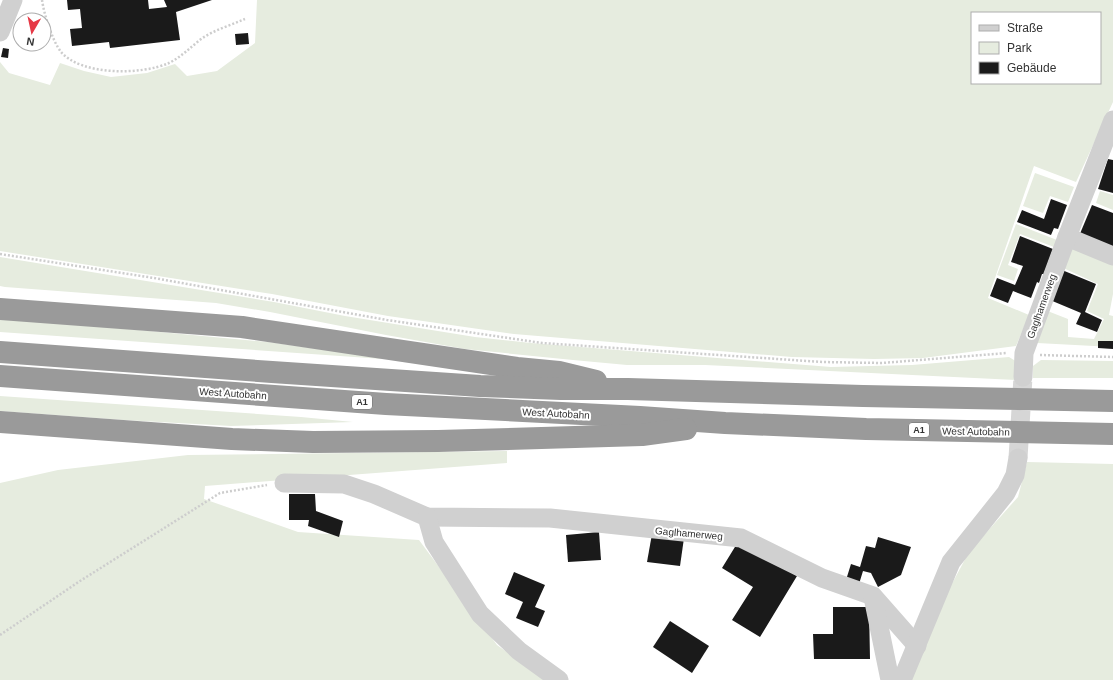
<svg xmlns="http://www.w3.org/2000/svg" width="1113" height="680" viewBox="0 0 1113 680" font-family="Arial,sans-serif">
<rect width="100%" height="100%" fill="#fff"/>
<g fill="#e6ecdf" fill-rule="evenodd">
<path d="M257 0H1113V102L1076 182 1034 166 988 298 1029 315 1016 346 923 358 874 359 792 357 514 334 388 316 272 294 0 251V62L9 73 50 85 60 63 84 71 111 77 147 73 175 64 187 76 217 71 255 43ZM972 13H1100V83H972Z"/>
<polygon points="1035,173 1074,187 1068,202 1050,196 1043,213 1023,206"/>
<polygon points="1100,191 1113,195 1113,210 1096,203"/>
<polygon points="1016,224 1057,240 1054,247 1020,234 1008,265 1018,269 1014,281 997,275"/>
<polygon points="1072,246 1113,263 1113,294 1109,315 1113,316 1113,347 1037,343 1045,310 1068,319 1068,337 1094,339 1104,319 1087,311 1098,284 1061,267"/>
<polygon points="0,257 274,302 345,316 475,337 531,343 831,367 912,365 1009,357 1019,363 1016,380 705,365 627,365 573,360 465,349 386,335 270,312 216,303 5,287 0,286"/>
<polygon points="0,317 268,342 375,357 383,359 0,332"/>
<polygon points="1041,360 1113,361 1113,378 1033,378 1033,366"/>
<polygon points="0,396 301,417 353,422 231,426 124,420 0,411"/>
<polygon points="507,451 507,463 205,486 204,499 298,532 419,540 497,645 546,680 0,680 0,483 58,470 188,455"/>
<polygon points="1027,462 1113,464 1113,680 910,680 941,604 969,552 1018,497"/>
</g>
<g fill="#1a1a1a">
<polygon points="67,0 148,0 149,9 167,7 164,0 212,0 176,12 180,40 110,48 109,42 72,46 70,29 82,28 80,9 68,10"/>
<polygon points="248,33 249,44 236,45 235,34"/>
<polygon points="3,48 9,49 8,58 1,57"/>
<polygon points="1108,159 1113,160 1113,193 1098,189"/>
<polygon points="1051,199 1067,205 1058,229 1054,228 1051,235 1017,222 1022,210 1044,219"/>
<polygon points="1092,205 1113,213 1113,249 1079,236"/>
<polygon points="1020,236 1053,249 1044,274 1042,274 1039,283 1037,282 1031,298 1013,291 1008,303 990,296 997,278 1015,285 1023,266 1011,262"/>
<polygon points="1062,270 1096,284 1085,312 1102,320 1097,332 1076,324 1081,313 1050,300"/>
<polygon points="1098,341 1113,341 1113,349 1098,348"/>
<polygon points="289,494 315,494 316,511 343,521 339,537 308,526 309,520 289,520"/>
<polygon points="599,532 601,560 568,562 566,535"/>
<polygon points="652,534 684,538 680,566 647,562"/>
<polygon points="878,537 911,547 901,575 878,587 871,573 863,571 859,584 846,580 851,564 860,567 866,546 875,548"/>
<polygon points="738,542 797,576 760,637 732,620 753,587 722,568"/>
<polygon points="514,572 545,585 535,607 545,611 538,627 516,618 523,602 505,594"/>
<polygon points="833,607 869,607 870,659 814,659 813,634 833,634"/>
<polygon points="670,621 709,646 692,673 653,647"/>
</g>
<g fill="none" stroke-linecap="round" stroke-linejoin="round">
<polyline stroke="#d6d6d6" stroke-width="19" stroke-dasharray="19 10" stroke-linecap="butt" points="1018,458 1023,377"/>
<g stroke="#cdcdcd" stroke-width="2.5" stroke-dasharray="2 2" stroke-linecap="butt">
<path d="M42 0C44 14 52 40 61 52 82 76 142 75 169 63 181 57 190 48 201 39 214 30 231 25 245 19"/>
<polyline points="0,254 154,278 387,320 542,343 822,362 882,363 1007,353"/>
<polyline points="1040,355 1113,357"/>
<polyline points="0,635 80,581 220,493 267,485"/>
</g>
<g stroke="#d0d0d0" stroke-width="19">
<polyline points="0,32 13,0"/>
<polyline points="1067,237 1113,256"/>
<polyline points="1023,377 1024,353 1067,237 1113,120"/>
<polyline points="284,483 344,484 374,494 427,517 550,518 741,538 822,578 873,596 917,646"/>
<polyline points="427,517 434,542 480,614 519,651 559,680"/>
<polyline points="873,597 890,680"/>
<polyline points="902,680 951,562 1006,493 1015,475 1018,458"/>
</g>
<g stroke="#9a9a9a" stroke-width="22">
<polyline points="0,309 242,327 517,368 559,372 596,381"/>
<polyline points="0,352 272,372 480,386 561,389 628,389 863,396 1113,401"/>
<polyline points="0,376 386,404 640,417 725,423 866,429 1113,434"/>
<polyline points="0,422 232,439 313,442 438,441 642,435 686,429"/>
</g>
</g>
<g text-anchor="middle" stroke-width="4" stroke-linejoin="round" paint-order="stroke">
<g fill="#fff" stroke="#707070" stroke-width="1">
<rect x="352" y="395" width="20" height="14" rx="3"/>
<rect x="909" y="423" width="20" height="14" rx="3"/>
</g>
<g font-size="9" font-weight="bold" fill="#333">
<text x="362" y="405">A1</text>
<text x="919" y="433">A1</text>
</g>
<g font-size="10" fill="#333" stroke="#fff">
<text transform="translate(1041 306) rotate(-70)" y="4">Gaglhamerweg</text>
<text transform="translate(233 393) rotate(4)" y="4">West Autobahn</text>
<text transform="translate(556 413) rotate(3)" y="4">West Autobahn</text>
<text transform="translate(976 431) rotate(1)" y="4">West Autobahn</text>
<text transform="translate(689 533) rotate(5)" y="4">Gaglhamerweg</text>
</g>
</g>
<rect x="971" y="12" width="130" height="72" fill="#ffffff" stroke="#adadad"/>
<rect x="979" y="25" width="20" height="6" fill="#d0d0d0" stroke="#adadad"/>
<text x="1007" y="32" font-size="12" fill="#333333">Straße</text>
<rect x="979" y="42" width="20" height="12" fill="#e6ecdf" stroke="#adadad"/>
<text x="1007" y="52" font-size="12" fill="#333333">Park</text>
<rect x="979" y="62" width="20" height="12" fill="#1a1a1a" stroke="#adadad"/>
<text x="1007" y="72" font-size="12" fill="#333333">Gebäude</text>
<g transform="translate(32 32) rotate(189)"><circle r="19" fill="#ffffff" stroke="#adadad"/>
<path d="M0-3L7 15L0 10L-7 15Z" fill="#e63946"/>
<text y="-6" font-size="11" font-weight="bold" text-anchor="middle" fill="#333333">N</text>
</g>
</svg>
